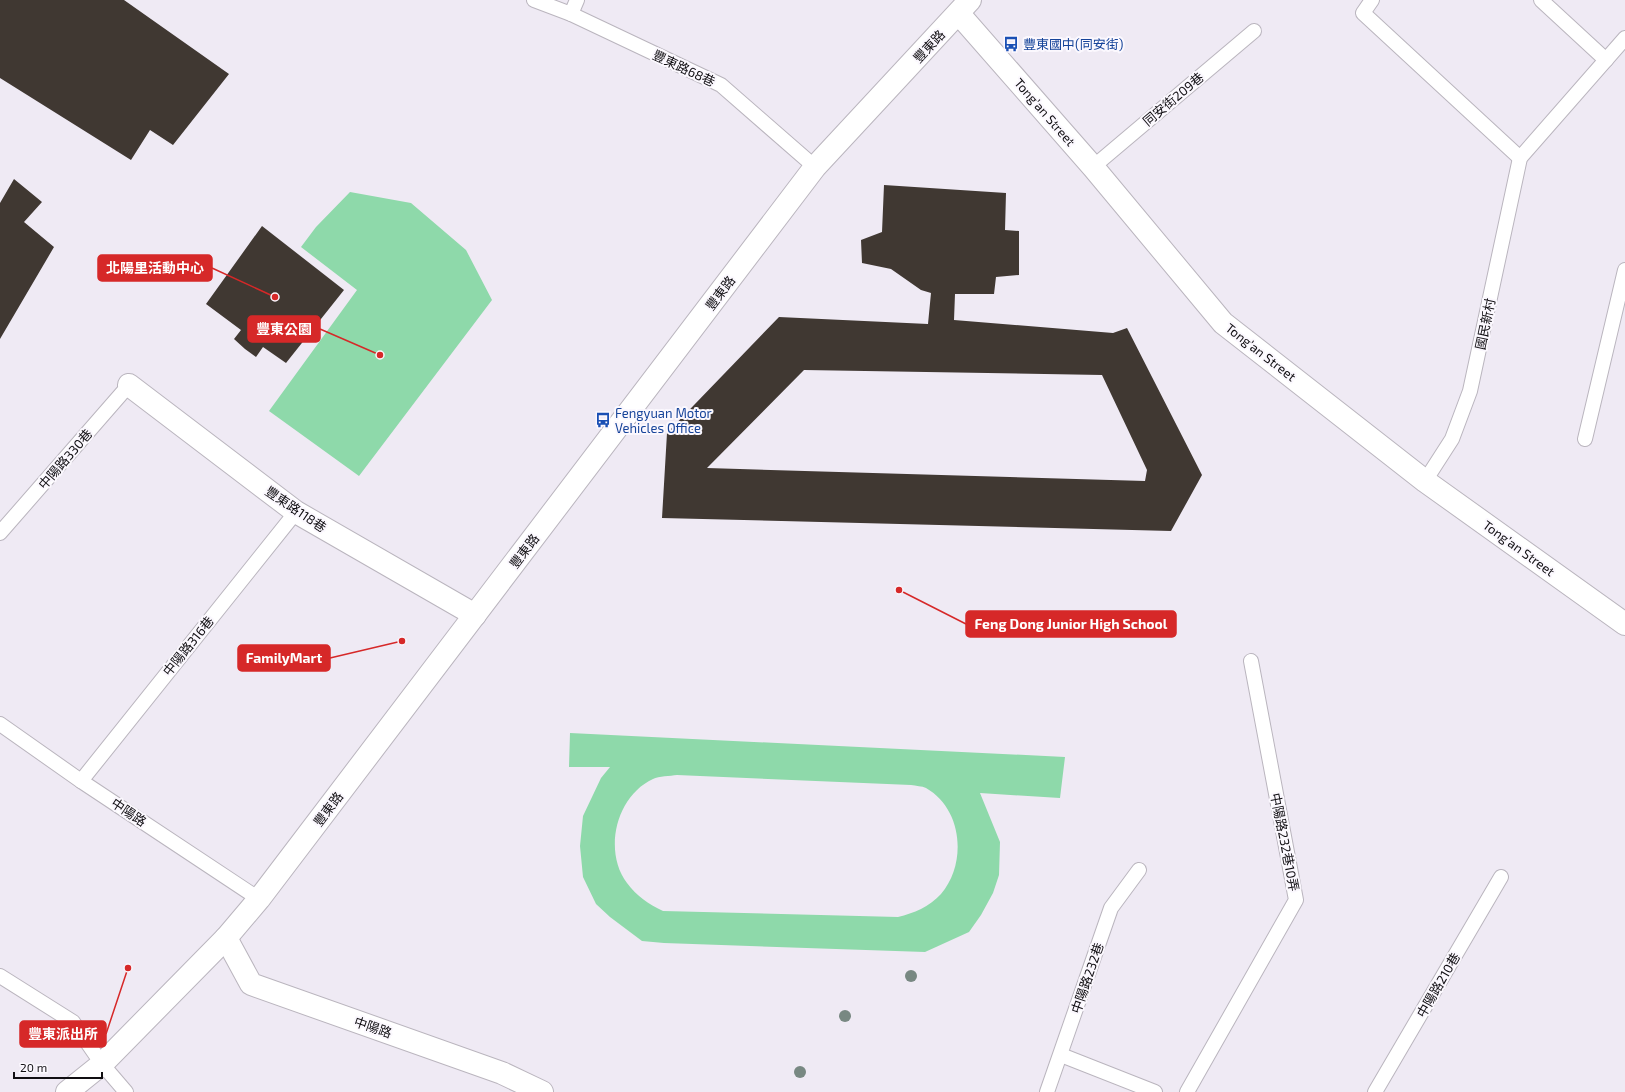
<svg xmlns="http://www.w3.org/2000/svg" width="1625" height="1092" viewBox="0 0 1625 1092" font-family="'Exo 2','Noto Sans TC',sans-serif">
<rect width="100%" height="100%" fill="#efeaf4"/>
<g fill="#8ed9aa" fill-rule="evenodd">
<polygon points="350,192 411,203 466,250 492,300 359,476 269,411 357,290 301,247 316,227"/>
<path d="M570 733 1065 757 1060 798 980 793 1000 842 999 875 993 893 981 915 969 932 925 952 664 943 642 941 610 917 596 904 583 877 580 846 583 816 601 778 610 767H569ZM677 775 911 785C916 786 922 786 926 788 963 809 967 864 941 894 929 907 914 913 898 917L663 911C648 904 637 896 627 883 603 851 616 796 653 779 659 776 670 776 677 775Z"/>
</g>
<g fill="#403832" fill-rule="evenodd">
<polygon points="0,0 124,0 229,74 173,145 150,130 131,160 0,78"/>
<polygon points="14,179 42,202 24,222 54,247 0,339 0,203"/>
<path d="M884 185 1006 193 1005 230 1019 231V275L996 277 994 294H955L954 320 1113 333 1127 328 1202 475 1171 531 662 518 667 433 779 317 928 324 931 293 921 290 891 269 862 263 861 240 882 232ZM804 370 1102 375 1147 470 1145 481 707 468Z"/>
<polygon points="262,226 344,290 286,363 263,347 256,357 245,349 234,339 241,330 206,304"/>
</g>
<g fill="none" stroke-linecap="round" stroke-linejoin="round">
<g stroke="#bab5be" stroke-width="16">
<g id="lane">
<polyline points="534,0 571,14 721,85 815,167"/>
<polyline points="1372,0 1363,13 1520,158"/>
<polyline points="1541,0 1606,60"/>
<polyline points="571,14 577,0"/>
<polyline points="1093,167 1254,31"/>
<polyline points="1585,439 1625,270"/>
<polyline points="1425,481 1452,439 1470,391 1520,158 1625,38"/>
<polyline points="0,533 129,385"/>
<polyline points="0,724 81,781 259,899"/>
<polyline points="81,781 296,512"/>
<polyline points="0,976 73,1022 102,1064 126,1092"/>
<polyline points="1061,1055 1155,1092"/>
<polyline points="1047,1092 1111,908 1139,870"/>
<polyline points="1187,1092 1296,900 1251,661"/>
<polyline points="1375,1092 1501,877"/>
</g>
</g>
<g stroke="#bab5be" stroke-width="24">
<g id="street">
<polyline points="959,14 1093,167 1223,323 1425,481 1625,624"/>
<polyline points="129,385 296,512 475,615"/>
<polyline points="226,938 251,984 502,1073 542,1092"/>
<polyline points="67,1092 102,1064 226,938 259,899 815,167 970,0"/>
</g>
</g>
<use href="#lane" stroke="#fff" stroke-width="14"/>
<use href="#street" stroke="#fff" stroke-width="22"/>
</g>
<g fill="#788882">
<circle cx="911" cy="976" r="6"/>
<circle cx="845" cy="1016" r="6"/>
<circle cx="800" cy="1072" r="6"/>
</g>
<defs>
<g id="bus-bare" transform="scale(1.2)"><path d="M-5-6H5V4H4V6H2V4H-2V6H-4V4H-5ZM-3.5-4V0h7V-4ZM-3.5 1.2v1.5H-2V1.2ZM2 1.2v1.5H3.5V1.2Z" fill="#1a4fb4" stroke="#fbf8fe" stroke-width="2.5" paint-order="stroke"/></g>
</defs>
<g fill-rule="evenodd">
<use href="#bus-bare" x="1011" y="44"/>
<use href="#bus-bare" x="603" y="420"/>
</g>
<g text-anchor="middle" stroke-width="4" stroke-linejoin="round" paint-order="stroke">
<g font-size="13" fill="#164399" stroke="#fbf8fe" text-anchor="start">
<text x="1023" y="49">豐東國中(同安街)</text>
<text x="615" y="418">Fengyuan Motor<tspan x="615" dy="15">Vehicles Office</tspan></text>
</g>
<g font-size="13" fill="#100e12" stroke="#fbf8fe">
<text transform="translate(929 46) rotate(-47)" y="5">豐東路</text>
<text transform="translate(684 68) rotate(25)" y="5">豐東路68巷</text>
<text transform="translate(1173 99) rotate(-40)" y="5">同安街209巷</text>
<text transform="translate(1045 112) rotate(49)" y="5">Tong’an Street</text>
<text transform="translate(720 293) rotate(-53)" y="5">豐東路</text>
<text transform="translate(1485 324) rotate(-78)" y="5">國民新村</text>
<text transform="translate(1261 352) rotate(38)" y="5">Tong’an Street</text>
<text transform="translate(65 459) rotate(-49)" y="5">中陽路330巷</text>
<text transform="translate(296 509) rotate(34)" y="5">豐東路118巷</text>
<text transform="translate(1519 548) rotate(36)" y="5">Tong’an Street</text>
<text transform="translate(524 551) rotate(-53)" y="5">豐東路</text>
<text transform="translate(188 646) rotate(-51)" y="5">中陽路316巷</text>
<text transform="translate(328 809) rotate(-53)" y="5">豐東路</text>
<text transform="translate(129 812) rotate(34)" y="5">中陽路</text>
<text transform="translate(1285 842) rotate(79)" y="5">中陽路232巷10弄</text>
<text transform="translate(1087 978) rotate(-71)" y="5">中陽路232巷</text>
<text transform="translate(1438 985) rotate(-60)" y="5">中陽路210巷</text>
<text transform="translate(373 1027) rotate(19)" y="5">中陽路</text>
</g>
</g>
<path fill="none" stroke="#d62828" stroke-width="1.5" d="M275 297L212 268M380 355L320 329M899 590L966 624M402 641L330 658M128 968L106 1034"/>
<g fill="#d62828" stroke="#fbf8fe" stroke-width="1.5">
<circle cx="275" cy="297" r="4"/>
<circle cx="380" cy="355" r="4"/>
<circle cx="899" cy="590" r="4"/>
<circle cx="402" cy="641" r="4"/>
<circle cx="128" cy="968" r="4"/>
</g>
<g fill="#d62828" stroke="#d62828" stroke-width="1.5">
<rect x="98" y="255" width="114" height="26" rx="4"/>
<rect x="248" y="316" width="72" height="26" rx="4"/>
<rect x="966" y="611" width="210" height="26" rx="4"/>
<rect x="238" y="645" width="92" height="26" rx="4"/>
<rect x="20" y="1021" width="86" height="26" rx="4"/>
</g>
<g font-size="14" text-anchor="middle" font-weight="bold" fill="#fff">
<text x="155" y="273">北陽里活動中心</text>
<text x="284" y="334">豐東公園</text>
<text x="1071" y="629">Feng Dong Junior High School</text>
<text x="284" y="663">FamilyMart</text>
<text x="63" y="1039">豐東派出所</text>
</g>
<path d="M14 1072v6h88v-6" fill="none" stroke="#100e12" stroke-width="2"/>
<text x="20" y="1072" font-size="12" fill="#100e12" stroke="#fbf8fe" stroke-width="3" paint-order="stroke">20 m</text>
</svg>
